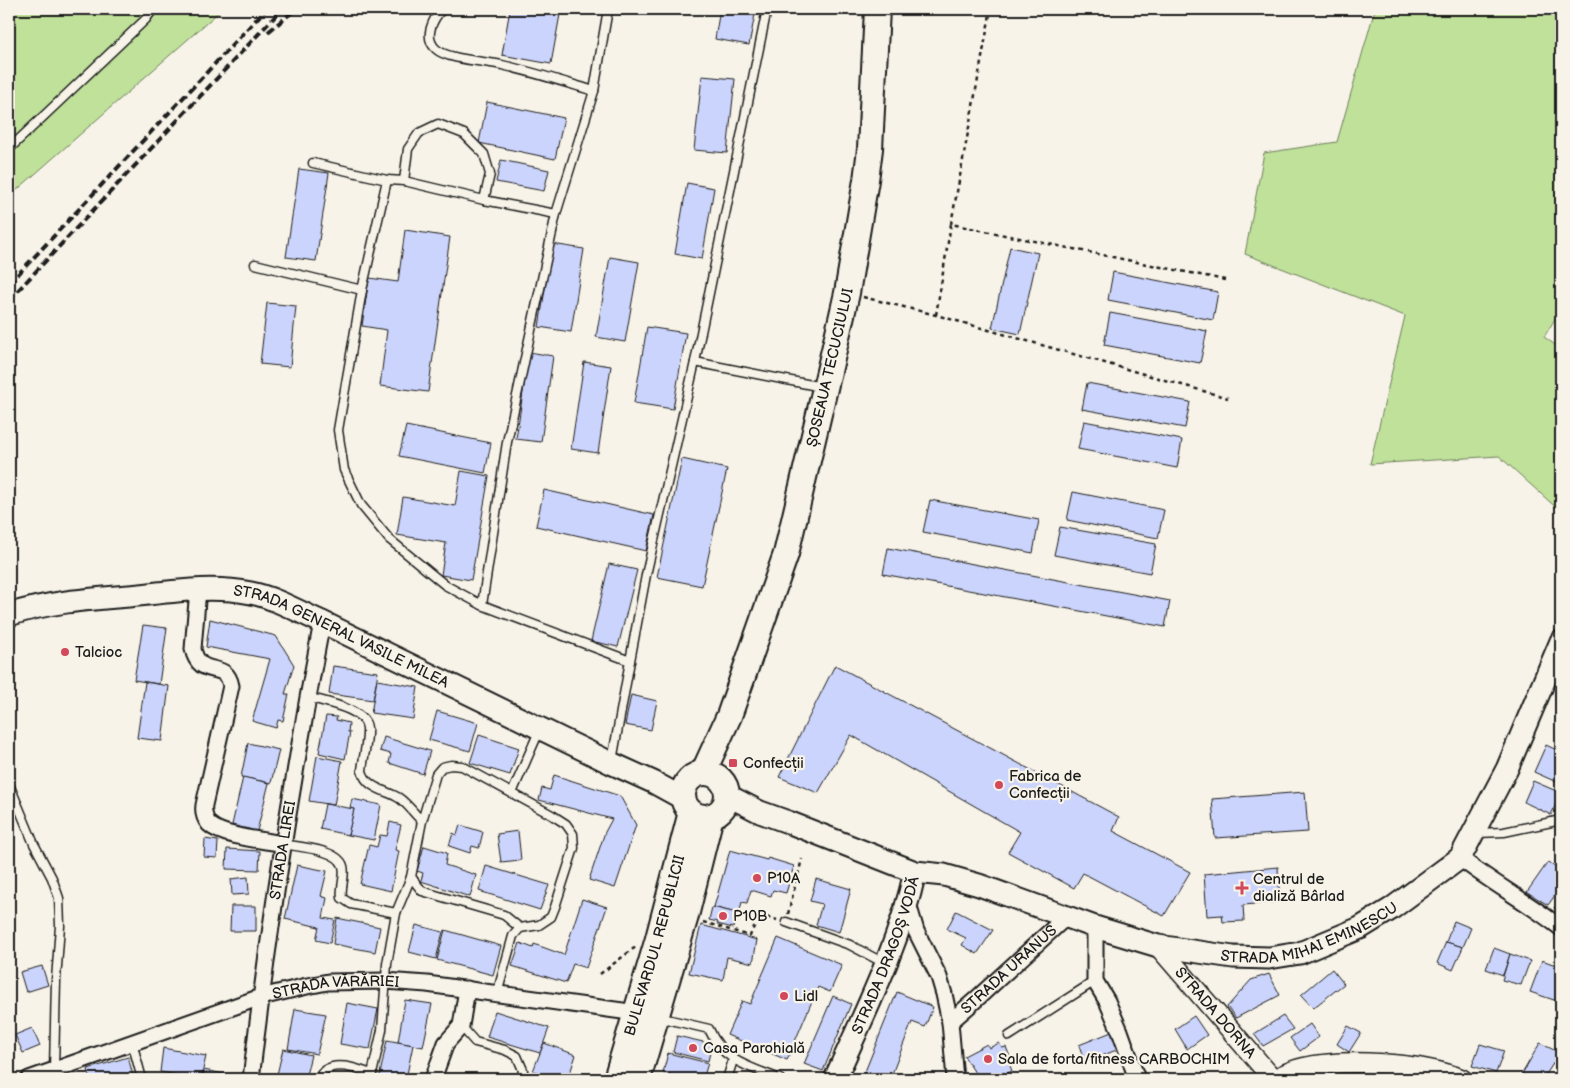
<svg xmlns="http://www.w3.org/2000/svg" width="1570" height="1088" viewBox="0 0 1570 1088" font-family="'Balsamiq Sans',sans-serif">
<rect width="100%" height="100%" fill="#f7f3e8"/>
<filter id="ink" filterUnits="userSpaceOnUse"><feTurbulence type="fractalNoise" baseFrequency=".02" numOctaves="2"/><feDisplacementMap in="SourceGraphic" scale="10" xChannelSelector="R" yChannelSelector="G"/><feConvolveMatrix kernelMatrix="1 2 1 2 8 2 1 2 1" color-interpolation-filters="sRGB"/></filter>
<g filter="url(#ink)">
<g fill="#bfe19a" stroke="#6e7e5b">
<polygon points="9,9 217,9 220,11 9,197"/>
<polygon points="1375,9 1561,9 1561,309 1544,337 1561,349 1561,512 1499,456 1370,464 1405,316 1245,254 1264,153 1337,142"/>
</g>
<g fill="#cbd4fc" stroke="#1c1c1c">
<polygon points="510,9 561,9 551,64 502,55"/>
<polygon points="720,9 756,9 749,45 715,39"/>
<polygon points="702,76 735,79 727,153 694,150"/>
<polygon points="487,102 564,118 555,159 479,143"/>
<polygon points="501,160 549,170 544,191 496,182"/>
<polygon points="299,169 329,173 316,261 286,257"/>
<polygon points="687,183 714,188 702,259 675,254"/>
<polygon points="405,230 450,237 428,392 380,386 387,330 362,326 369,278 398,282"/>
<polygon points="552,244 584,249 571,332 539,327"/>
<polygon points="1010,247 1038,253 1020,334 992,328"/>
<polygon points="610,257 639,262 625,342 596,337"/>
<polygon points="1113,272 1218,292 1213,320 1108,300"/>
<polygon points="267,303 296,306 290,367 260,364"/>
<polygon points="1110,313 1207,331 1200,363 1104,345"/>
<polygon points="647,327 686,333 673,409 634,403"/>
<polygon points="529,352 553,356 541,442 516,439"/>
<polygon points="584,362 611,366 598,453 571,449"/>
<polygon points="1087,383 1190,402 1185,428 1082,409"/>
<polygon points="1084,421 1182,440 1177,468 1078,449"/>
<polygon points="406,426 491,443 485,473 399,456"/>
<polygon points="682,459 727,469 702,586 657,577"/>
<polygon points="461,471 489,476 471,580 441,575 446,543 397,535 403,497 455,506"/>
<polygon points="544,490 654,515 646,551 536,526"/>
<polygon points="1073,492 1164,510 1158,538 1067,520"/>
<polygon points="930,500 1039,520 1033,553 923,532"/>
<polygon points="1060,527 1156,544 1150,573 1054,555"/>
<polygon points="888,548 1170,601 1165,627 883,574"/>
<polygon points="609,564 637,570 618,647 591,641"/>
<polygon points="210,619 276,636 294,665 285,694 289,694 283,721 278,720 276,728 252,721 270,659 206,647"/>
<polygon points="143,625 167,628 159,684 134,680"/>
<polygon points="835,665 1119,817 1113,831 1190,872 1164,916 1083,873 1074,888 1008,852 1020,832 851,735 818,793 779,777"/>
<polygon points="333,666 378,672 373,700 329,694"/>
<polygon points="377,680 418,687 413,719 371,713"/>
<polygon points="145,682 169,686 162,741 137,738"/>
<polygon points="631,695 657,701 651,730 625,725"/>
<polygon points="437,711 478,723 470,751 429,740"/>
<polygon points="326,716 337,717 336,720 349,723 348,732 350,732 345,759 319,753"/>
<polygon points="479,735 519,748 510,775 470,763"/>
<polygon points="384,737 430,751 423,774 389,763 391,754 380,751"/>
<polygon points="248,743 279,750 271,783 241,777"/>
<polygon points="1546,745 1561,752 1561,784 1534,772"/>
<polygon points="317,756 342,761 334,805 309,801"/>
<polygon points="554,775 620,796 636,825 615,888 589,880 605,832 612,819 539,800 542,788 550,790"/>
<polygon points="243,777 269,783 257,831 232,825"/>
<polygon points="1533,781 1561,793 1551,815 1524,802"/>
<polygon points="1305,792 1308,832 1215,838 1212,799"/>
<polygon points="352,799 381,805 374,840 348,835 354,809 350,808"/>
<polygon points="325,804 354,809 348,835 320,829"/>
<polygon points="390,822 401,825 395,850 399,851 391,891 360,884 369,845 377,847 380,835 387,836"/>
<polygon points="460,825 483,832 479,848 472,846 470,853 449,846 453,833 457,835"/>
<polygon points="518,831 521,860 501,862 497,834"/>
<polygon points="205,839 218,841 217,858 204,857"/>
<polygon points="424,846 447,853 445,865 476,875 470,897 421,881 423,873 417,871"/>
<polygon points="227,849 260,851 259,870 226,869"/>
<polygon points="730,850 767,860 768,858 794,866 786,893 773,890 771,896 751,890 747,903 742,902 739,914 714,907"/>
<polygon points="1548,862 1561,872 1561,887 1548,905 1527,892"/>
<polygon points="297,865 327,871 321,896 327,898 323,918 335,920 330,943 316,940 319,927 285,919"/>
<polygon points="486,866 549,885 540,910 479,891"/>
<polygon points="1278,867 1280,902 1243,905 1244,921 1223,922 1222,915 1207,916 1204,874"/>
<polygon points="248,877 249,894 232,895 231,879"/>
<polygon points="816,879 851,889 839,932 816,925 822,904 810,901"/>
<polygon points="582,899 607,907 586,968 573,964 566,983 512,966 520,943 533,948 534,944 564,955"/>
<polygon points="1561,900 1561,913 1554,908"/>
<polygon points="231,906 256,906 256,931 230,931"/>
<polygon points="712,907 737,913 733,928 717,924 718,922 709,920"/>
<polygon points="956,911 993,930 977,954 962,945 966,938 947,929"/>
<polygon points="337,918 380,927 375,952 333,944"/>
<polygon points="1454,921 1471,928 1463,947 1446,942"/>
<polygon points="416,925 443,932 436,959 409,952"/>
<polygon points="701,925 757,940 753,963 727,957 723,980 689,973"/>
<polygon points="445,930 501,946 493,975 437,960"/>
<polygon points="778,938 842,965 830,992 818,987 787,1060 727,1035 742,1001 750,1004"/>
<polygon points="1446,942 1463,947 1453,970 1437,963"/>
<polygon points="1494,948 1510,954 1503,975 1486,969"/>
<polygon points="1510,954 1530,961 1521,985 1502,980"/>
<polygon points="1542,960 1561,967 1561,991 1557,1001 1530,992"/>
<polygon points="42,966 48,985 26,992 20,972"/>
<polygon points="1332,969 1344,984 1313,1008 1301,995"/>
<polygon points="1269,974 1280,995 1236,1018 1227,1007 1251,980"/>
<polygon points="897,992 933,1007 925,1027 912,1022 890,1079 862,1079"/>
<polygon points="833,996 851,1004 823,1071 804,1064"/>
<polygon points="405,1000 432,1004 423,1047 398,1042"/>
<polygon points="347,1003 378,1009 370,1049 340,1044"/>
<polygon points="295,1009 326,1014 317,1054 288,1049"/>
<polygon points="495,1011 549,1028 540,1053 487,1037"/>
<polygon points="1194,1016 1207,1035 1187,1049 1175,1029"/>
<polygon points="1283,1016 1293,1029 1263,1046 1254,1034"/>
<polygon points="1310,1024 1319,1037 1300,1051 1290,1038"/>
<polygon points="1348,1026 1361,1033 1349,1052 1337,1044"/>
<polygon points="32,1028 40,1046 23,1053 15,1035"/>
<polygon points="1114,1031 1121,1048 1085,1063 1079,1045"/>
<polygon points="677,1036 712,1044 708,1061 673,1052"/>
<polygon points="387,1040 413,1045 406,1079 379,1079"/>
<polygon points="544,1043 576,1055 568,1079 538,1079 540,1073 533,1071"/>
<polygon points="999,1043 1002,1048 1006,1047 1012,1062 1009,1063 1012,1071 995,1079 979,1079 964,1056 987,1044 989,1048"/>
<polygon points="1540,1043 1560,1053 1543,1079 1519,1079"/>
<polygon points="1480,1044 1504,1051 1496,1073 1472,1066"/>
<polygon points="163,1048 206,1056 201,1079 160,1072"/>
<polygon points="283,1049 311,1055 305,1079 276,1079"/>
<polygon points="668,1053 708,1063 703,1079 692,1079 663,1073"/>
<polygon points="128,1057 134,1079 90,1079 88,1069"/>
<polygon points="204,1070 229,1075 228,1079 202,1079"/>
</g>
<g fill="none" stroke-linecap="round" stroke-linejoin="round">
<g stroke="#1c1c1c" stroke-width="11">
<g id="service">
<path d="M442 9C433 19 423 37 436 49 448 60 485 61 502 65 533 72 564 82 594 91"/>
<polyline points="9,149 146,19 153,9"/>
<polyline points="313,163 387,180 362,290"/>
<polyline points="387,180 404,181 408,149 419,133 438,124 464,134 484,154 490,174 484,200 556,214"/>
<polyline points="404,181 484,200"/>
<polyline points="255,264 362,290 338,430 344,470 361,505 389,539 445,585 482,605 507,442 556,214 594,91 608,9"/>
<polyline points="695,362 767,9"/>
<polyline points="482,605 630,661 646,575 695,362 822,387"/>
<path d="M308 697C324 702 366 709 367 728 368 742 363 758 362 771 367 789 386 790 399 798 408 804 414 814 422 821"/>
<polyline points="612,761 630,661"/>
<polygon points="451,765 462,766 552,815 566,824 573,834 574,848 555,907 551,917 539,925 520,928 504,915 422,891 411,877 422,821 436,774 442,767"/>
<polyline points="9,784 34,844 52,878 59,898 60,926 56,980 54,1070"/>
<polyline points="512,793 540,729"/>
<polyline points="1477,833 1504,832 1561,820"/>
<path d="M283 844C298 847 338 849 343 866 346 876 340 887 342 898L351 904 396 913"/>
<polyline points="786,922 850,945 884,963"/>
<polyline points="497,994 513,936 520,928"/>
<path d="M658 1017 709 1029C723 1062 750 1067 780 1079"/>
<polyline points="461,1026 475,1042 505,1050 517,1056 523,1070 521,1079"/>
<polyline points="1009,1036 1095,981"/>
<polyline points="132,1042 142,1079"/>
<path d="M318 1079C320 1076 322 1072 325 1070 338 1061 359 1070 372 1074L382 1030 387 964 396 913 411 877"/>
<polyline points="727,1079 733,1060"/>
</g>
</g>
<g stroke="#1c1c1c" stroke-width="19">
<g id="minor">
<path d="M198 589 193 649C200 681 226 658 231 686L204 805C203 812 204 818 209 824 222 837 264 840 283 844"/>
<path d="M1460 858C1492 883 1529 903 1561 928"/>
<polyline points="908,904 916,931 939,977 944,994 950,1022 955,1079"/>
<polyline points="1095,927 1095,981 1107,1001 1120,1031 1137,1079"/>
<path id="s1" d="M950 1022 972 1003 1066 917"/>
<path id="s2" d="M29 1079 261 997 307 986 328 982 385 981 427 984 644 1014"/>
<path id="s3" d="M251 1079C269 926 293 774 322 622"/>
<polyline points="433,1079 446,1043 461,1026 467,989"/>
</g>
</g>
<g stroke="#1c1c1c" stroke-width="22">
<g id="tertiary">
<path id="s4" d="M1158 946 1273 1079"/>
<path d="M1274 1079C1283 1075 1292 1070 1302 1068 1344 1058 1422 1063 1462 1079"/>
</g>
</g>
<g stroke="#1c1c1c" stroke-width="25">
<g id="secondary">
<path id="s5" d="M9 615C47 602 90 599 129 596 170 592 211 585 251 593 276 598 299 612 322 622L611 763 653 782 684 799"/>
<path id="s6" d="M727 795 760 812 788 822 915 872 944 875 979 885 1095 927 1158 946 1233 957 1269 958 1300 953 1360 928 1391 909 1460 858 1507 769 1561 641"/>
<path id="s7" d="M835 1079C865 1012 899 945 915 872"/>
</g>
</g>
<g stroke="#1c1c1c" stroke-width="28">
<g id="primary">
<path id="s8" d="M703 773 729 716 786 554 834 350 847 293 866 180 870 149 877 9"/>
<circle cx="705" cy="795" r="22"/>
<path id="s9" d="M616 1079 657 942 691 812"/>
<polyline points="638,1079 686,916 711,816"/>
</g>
</g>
<g stroke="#1c1c1c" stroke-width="2.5" stroke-dasharray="4 4" stroke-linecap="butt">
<polyline points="951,224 991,9"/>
<polyline points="863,297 936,315 1228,398"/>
<polyline points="936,315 951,224 1225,280"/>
<polyline points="788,914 802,859"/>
<polyline points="703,922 750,936 759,915 777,920"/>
<polyline points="600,974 637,946"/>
</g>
<use href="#service" stroke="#f7f3e8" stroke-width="8"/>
<use href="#minor" stroke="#f7f3e8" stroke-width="15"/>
<use href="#tertiary" stroke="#f7f3e8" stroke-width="19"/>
<use href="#secondary" stroke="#f7f3e8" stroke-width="21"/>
<use href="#primary" stroke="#f7f3e8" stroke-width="24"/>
<g stroke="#1c1c1c" stroke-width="4" stroke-dasharray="8 4" stroke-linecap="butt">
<polyline points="268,32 296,9"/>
<polyline points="9,284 266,9"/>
<polyline points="9,300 282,9"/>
</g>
</g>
</g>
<g fill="#d1495b" stroke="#f7f3e8" stroke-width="2">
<circle cx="65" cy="652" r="5"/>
<rect x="728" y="758" width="10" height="10" rx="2.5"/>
<circle cx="999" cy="785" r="5"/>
<circle cx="757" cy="878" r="5"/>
<path d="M1239.5 880.5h5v5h5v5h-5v5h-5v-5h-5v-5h5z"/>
<circle cx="723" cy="916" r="5"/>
<circle cx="784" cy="996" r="5"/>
<circle cx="693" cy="1048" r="5"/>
<circle cx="988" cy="1059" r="5"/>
</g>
<g text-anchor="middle" stroke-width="4.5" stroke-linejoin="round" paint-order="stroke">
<g font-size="15" fill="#1c1c1c" stroke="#f7f3e8">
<text dy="5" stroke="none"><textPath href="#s8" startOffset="426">ȘOSEAUA TECUCIULUI</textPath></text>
<text dy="5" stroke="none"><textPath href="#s5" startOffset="344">STRADA GENERAL VASILE MILEA</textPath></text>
<text dy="5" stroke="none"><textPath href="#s3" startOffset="231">STRADA LIREI</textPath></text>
<text dy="5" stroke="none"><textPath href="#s6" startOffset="615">STRADA MIHAI EMINESCU</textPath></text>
<text dy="5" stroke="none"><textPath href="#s9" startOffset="139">BULEVARDUL REPUBLICII</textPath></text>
<text dy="5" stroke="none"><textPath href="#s7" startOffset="134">STRADA DRAGOȘ VODĂ</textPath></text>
<text dy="5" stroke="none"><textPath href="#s1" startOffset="79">STRADA URANUS</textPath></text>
<text dy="5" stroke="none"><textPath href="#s2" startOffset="322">STRADA VĂRĂRIEI</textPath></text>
<text dy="5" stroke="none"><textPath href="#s4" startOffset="88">STRADA DORNA</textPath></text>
</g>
<g font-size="15" fill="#1c1c1c" stroke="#f7f3e8" text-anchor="start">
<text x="75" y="657">Talcioc</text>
<text x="743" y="768">Confecții</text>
<text x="1009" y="781">Fabrica de<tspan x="1009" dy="17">Confecții</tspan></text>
<text x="767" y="883">P10A</text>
<text x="1253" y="884">Centrul de<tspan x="1253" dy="17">dializă Bârlad</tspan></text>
<text x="733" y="921">P10B</text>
<text x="794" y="1001">Lidl</text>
<text x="703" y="1053">Casa Parohială</text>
<text x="998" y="1064">Sala de forta/fitness CARBOCHIM</text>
</g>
</g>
<rect width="1570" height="1088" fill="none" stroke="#f7f3e8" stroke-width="30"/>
<rect x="15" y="15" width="1540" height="1058" fill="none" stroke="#1c1c1c" stroke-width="2" filter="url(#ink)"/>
</svg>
